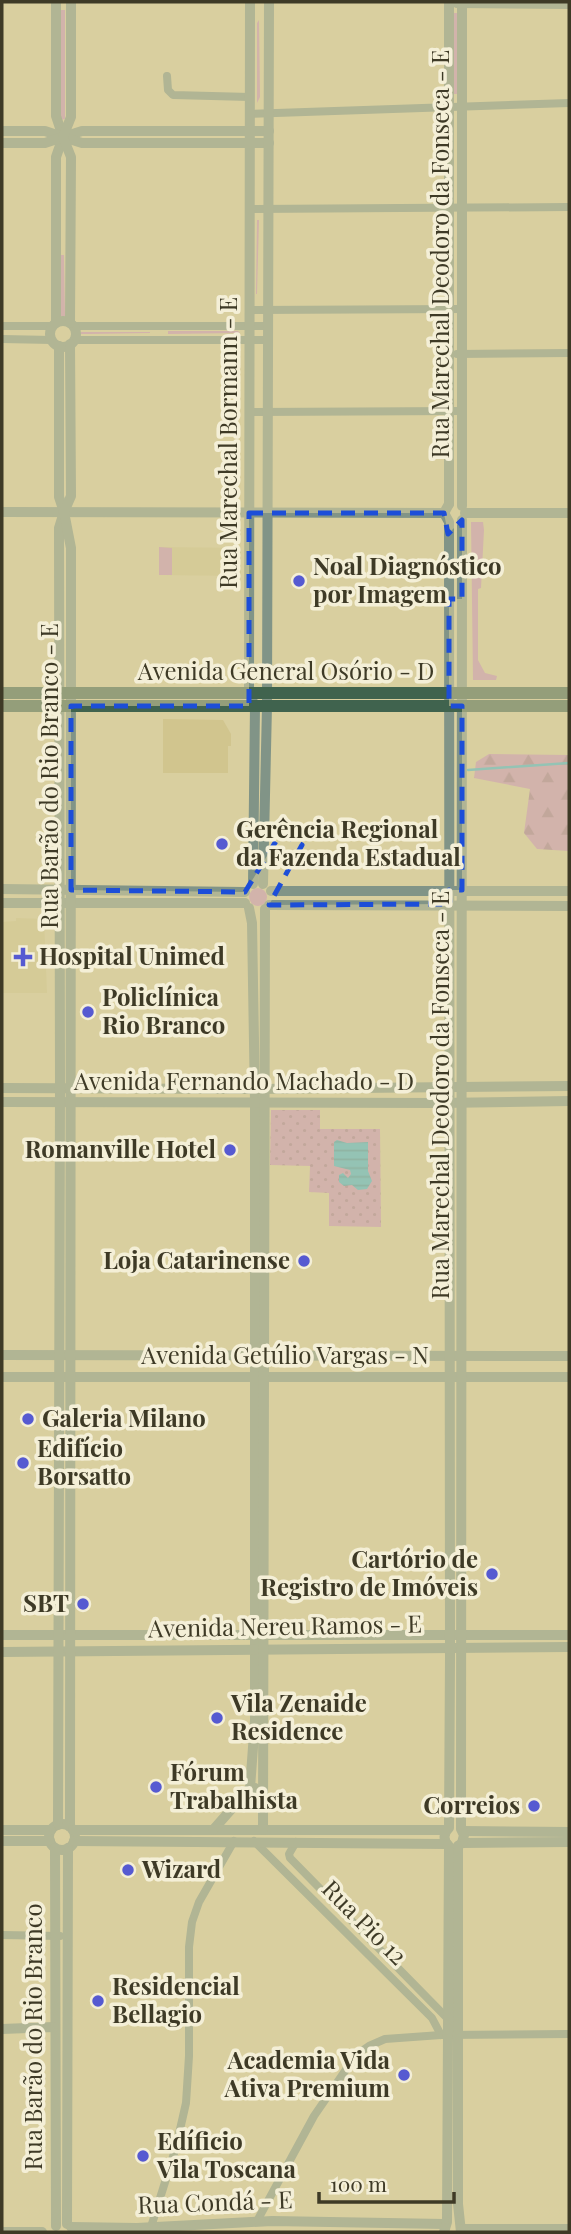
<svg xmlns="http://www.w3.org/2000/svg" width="571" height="2234" viewBox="0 0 571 2234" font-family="'Playfair Display',serif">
<defs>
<pattern id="forest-firs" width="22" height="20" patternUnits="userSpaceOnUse" patternTransform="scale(1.75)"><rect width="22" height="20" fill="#cb90bb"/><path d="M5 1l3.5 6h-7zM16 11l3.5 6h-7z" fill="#a67798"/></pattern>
<pattern id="park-dots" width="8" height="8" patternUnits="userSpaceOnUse" patternTransform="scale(1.75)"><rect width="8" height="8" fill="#cb90bb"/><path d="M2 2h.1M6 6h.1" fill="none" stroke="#a67798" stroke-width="1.8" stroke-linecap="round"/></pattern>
<pattern id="water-rules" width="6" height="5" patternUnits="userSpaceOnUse" patternTransform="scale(1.75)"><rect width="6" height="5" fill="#41b4cf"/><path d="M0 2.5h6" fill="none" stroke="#3893a8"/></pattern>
</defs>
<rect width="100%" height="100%" fill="#d9cf9f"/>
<g fill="#d1c58e">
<polygon points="159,547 241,548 241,576 159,575"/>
<polygon points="163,719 223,720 231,734 231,746 228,746 228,773 163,773"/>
<polygon points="16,918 44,919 47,993 2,993 2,922 16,921"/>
</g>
<g fill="#cb90bb">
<polygon points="61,10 65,10 65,119 61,120"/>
<rect x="454" y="13" width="3" height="81"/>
<polygon points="259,20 260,97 257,103 257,23"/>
<polygon points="257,220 259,220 257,294 256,294"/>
<polygon points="61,255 64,255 65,316 61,316"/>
<polygon points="168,331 238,331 240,333 168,334"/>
<polygon points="81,332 150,332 150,333 90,334 81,334"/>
<polygon points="471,522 483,522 484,530 481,588 478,589 478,660 485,673 497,676 496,680 473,680"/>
<polygon points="159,547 172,548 172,575 159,575"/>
<circle cx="258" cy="897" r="9"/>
</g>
<polygon fill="url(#forest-firs)" points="489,754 569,755 569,851 537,849 524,833 530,789 474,778 476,762"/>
<polygon fill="url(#park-dots)" points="271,1110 320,1110 320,1129 380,1129 381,1227 329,1226 329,1193 309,1192 310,1166 270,1165"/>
<polygon fill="url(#water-rules)" points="337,1140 347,1143 368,1142 368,1171 372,1181 367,1189 358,1190 352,1185 344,1186 339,1182 339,1175 343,1173 348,1178 351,1174 350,1170 334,1166 334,1142"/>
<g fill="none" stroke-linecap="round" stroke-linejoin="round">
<polyline stroke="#41b4cf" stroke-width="2.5" points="468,770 569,763"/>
<g stroke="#819487" stroke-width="8">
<polyline points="457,4 569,5"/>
<polyline points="167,76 168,90 173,95 250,97"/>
<polyline points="250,114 569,103"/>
<polyline points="250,209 569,207"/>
<polyline points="250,310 462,309"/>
<polyline points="2,326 53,326"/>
<polyline points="74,326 268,326"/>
<polyline points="2,339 52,340"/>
<polyline points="74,340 268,340"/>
<polyline points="457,354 569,353"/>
<polyline points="250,412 462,411"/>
<polyline points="254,1841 432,2018 441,2035"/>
<polyline points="296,1842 289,1854 290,1858 449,2020"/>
<polyline points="2,1935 60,1936"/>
<polyline points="257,2221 314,2116 356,2055 369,2046 385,2039 441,2035 569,2034"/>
<polyline points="151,2227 176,2147 186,2103 189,2056 189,1947 192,1922 199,1902 234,1841"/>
</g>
<g stroke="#819487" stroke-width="10">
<polyline points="56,2 56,116 63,137 56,157 56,323"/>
<polyline points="250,2 249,693 255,706 253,884"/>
<polyline points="449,2 449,504"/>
<polyline points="2,131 45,131 63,137 82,131 269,131"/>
<polyline points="2,143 45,143 63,137 82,143 269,143"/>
<circle cx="63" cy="334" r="13"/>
<polyline points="70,323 71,157 63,137 71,117 71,2"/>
<polyline points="462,506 462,2"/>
<polyline points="2,512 444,513"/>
<polyline points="465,513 569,513"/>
<polyline points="263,884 267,706 269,2"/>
<polyline points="2,889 245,892"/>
<polyline points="271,891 569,891"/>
<polyline points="2,903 245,903"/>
<polyline points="269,905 569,906"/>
<polyline points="249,908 252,923 255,1102 255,1720 250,1788"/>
<polyline points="2,1088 244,1089 569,1086"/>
<polyline points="2,1102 440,1103 569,1101"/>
<polyline points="2,1355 569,1356"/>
<polyline points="2,1377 569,1377"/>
<polyline points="2,1635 569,1635"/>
<polyline points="2,1652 569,1647"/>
<circle cx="62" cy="1837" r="13"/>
<polyline points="58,1825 60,1089 59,528 64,512 59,497 59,346"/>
<polyline points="70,1827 71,618 71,548 64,512 71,496 70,344"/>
<polyline points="2,1830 51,1830"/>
<polyline points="73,1830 446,1830"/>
<polyline points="213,1830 250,1788 255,1788"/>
<polyline points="263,1830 265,909"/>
<polyline points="463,1831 569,1832"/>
<polyline points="2,1841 50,1841"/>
<polyline points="74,1841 447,1844"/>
<polyline points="462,1843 569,1842"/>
<polyline points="458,1846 462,1843 464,1835 461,1829 462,520"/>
<polyline points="458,1846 458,2204 461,2232"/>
<polyline points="55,1848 56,2226"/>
<polyline points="2,2029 54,2027"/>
<polyline points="67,2224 68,1848"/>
<polyline points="71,2227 137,2228 272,2221 445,2224"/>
<polyline points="462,2229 569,2229"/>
<polyline points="2,2232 42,2232"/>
<path d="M444 2232 447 2222 449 1846C443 1841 443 1833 449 1828L450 1657 449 529V522L444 513 449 504"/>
</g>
<g stroke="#40634e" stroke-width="12">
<polyline points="2,693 569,693"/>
<polyline points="2,706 569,706"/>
</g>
</g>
<path d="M0 0H571V2234H0ZM249 513H444L448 534 462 520V599H449V706H462V890H449L450 904 269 905 302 845 281 833 245 892 71 890V706H249Z" fill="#d9cf9f" fill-opacity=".55" fill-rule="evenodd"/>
<path fill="none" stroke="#1d4ed8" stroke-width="5" stroke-dasharray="14 9" stroke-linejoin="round" d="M249 513H444L448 534 462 520V599H449V706H462V890H449L450 904 269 905 302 845 281 833 245 892 71 890V706H249Z"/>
<g fill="#565ad1" stroke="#f4efd7" stroke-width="2.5">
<circle cx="299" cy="581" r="7"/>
<circle cx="222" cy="844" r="7"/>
<path d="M19.5 946.5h7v7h7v7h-7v7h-7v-7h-7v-7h7z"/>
<circle cx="88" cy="1012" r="7"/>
<circle cx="230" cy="1150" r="7"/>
<circle cx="304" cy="1261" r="7"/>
<circle cx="28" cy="1419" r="7"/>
<circle cx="23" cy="1463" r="7"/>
<circle cx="492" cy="1574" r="7"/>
<circle cx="83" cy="1604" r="7"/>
<circle cx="217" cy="1718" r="7"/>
<circle cx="156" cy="1787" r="7"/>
<circle cx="534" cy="1806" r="7"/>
<circle cx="128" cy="1870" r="7"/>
<circle cx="98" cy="2001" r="7"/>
<circle cx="404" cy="2075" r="7"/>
<circle cx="143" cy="2156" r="7"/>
</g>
<g text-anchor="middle" stroke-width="7" stroke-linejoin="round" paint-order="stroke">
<g font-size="24" fill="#3e3a26" stroke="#f4efd7">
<text transform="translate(441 254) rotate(-90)" y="8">Rua Marechal Deodoro da Fonseca - E</text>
<text transform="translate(229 443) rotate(-90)" y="8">Rua Marechal Bormann - E</text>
<text x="286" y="680">Avenida General Osório - D</text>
<text transform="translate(50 776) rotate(-90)" y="8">Rua Barão do Rio Branco - E</text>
<text x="244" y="1090">Avenida Fernando Machado - D</text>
<text transform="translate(441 1095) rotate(-90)" y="8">Rua Marechal Deodoro da Fonseca - E</text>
<text x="285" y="1364">Avenida Getúlio Vargas - N</text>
<text transform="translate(285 1627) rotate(-1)" y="8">Avenida Nereu Ramos - E</text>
<text transform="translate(364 1923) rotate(45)" y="8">Rua Pio 12</text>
<text transform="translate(34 2037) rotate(-90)" y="8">Rua Barão do Rio Branco</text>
<text transform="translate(215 2203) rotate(-2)" y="8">Rua Condá - E</text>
</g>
<g font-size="24" font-weight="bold" fill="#3e3a26" stroke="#f4efd7" text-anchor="start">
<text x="313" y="575">Noal Diagnóstico<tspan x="313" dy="28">por Imagem</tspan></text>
<text x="236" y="838">Gerência Regional<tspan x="236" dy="28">da Fazenda Estadual</tspan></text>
<text x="39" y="965">Hospital Unimed</text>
<text x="102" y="1006">Policlínica<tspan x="102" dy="28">Rio Branco</tspan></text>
<text x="216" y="1158" text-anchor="end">Romanville Hotel</text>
<text x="290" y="1269" text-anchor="end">Loja Catarinense</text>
<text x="42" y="1427">Galeria Milano</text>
<text x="37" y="1457">Edifício<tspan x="37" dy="28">Borsatto</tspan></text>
<text x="478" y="1568" text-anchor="end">Cartório de<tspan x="478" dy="28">Registro de Imóveis</tspan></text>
<text x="69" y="1612" text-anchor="end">SBT</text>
<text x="231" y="1712">Vila Zenaide<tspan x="231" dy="28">Residence</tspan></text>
<text x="170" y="1781">Fórum<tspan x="170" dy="28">Trabalhista</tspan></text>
<text x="520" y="1814" text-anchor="end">Correios</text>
<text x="142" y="1878">Wizard</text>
<text x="112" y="1995">Residencial<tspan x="112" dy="28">Bellagio</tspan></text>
<text x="390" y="2069" text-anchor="end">Academia Vida<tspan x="390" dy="28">Ativa Premium</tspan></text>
<text x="157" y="2150">Edíficio<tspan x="157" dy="28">Vila Toscana</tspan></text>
</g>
</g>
<rect width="571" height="2234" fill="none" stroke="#3e3a26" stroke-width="7"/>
<path d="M319 2192v10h135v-10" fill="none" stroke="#3e3a26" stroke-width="3.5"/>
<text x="330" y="2192" font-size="21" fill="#3e3a26" stroke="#f4efd7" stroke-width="5" paint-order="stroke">100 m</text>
</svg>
